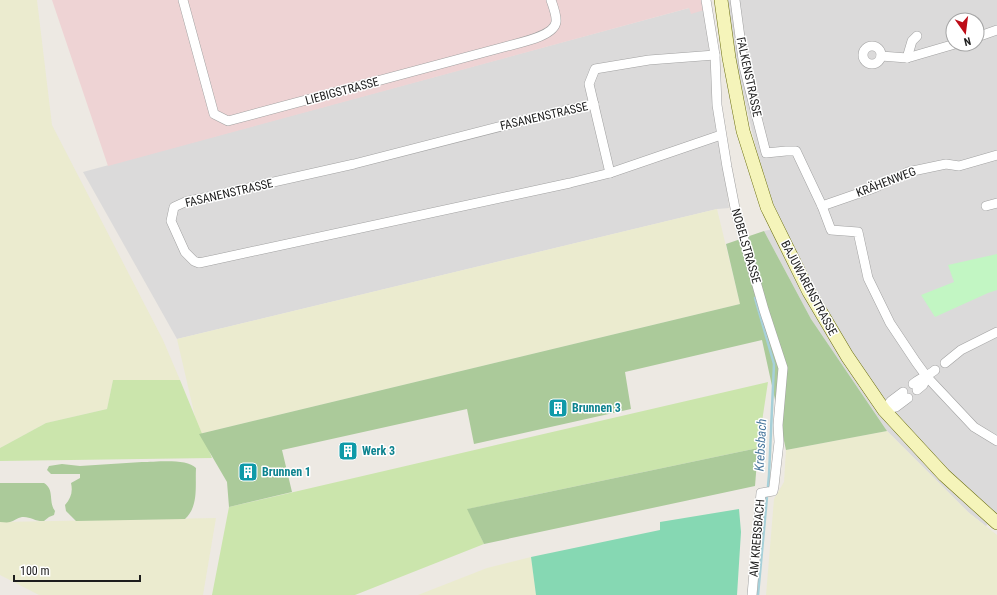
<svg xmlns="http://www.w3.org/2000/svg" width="997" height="595" viewBox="0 0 997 595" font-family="'Roboto Condensed',sans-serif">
<rect width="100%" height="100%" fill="#ede9e3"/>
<g fill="#dbdada" fill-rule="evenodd">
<path d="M728 0H997V513L986 526 968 512 887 431 811 319 764 231 783 227 774 208 755 144 735 57ZM953 20H977V44H953Z"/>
<polygon points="689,8 704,10 729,208 717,209 177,339 83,172"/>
</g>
<polygon fill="#eed3d4" points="52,0 701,0 704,10 691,14 689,8 108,166"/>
<g fill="#ebebcf">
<polygon points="0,0 37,0 52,125 163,340 180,380 113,380 107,409 46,423 0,448"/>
<polygon points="717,209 740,304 199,434 177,339"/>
<polygon points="887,431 968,512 997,535 997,595 766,595 774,499 784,482 786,450"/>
<polygon points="216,518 203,595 39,595 0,575 0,522"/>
<polygon points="531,557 536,595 418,595 487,568"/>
</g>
<g fill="#cbe5ac">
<polygon points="113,380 180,380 212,458 0,461 0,448 46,423 107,409"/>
<polygon points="768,382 758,448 468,509 484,544 355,595 212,595 229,507"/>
</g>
<g fill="#abca9a">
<polygon points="764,231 811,319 887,431 786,450 762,340 625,372 631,409 474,444 467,409 282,450 292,492 229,507 227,482 199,434 740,304 726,244"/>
<polygon points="758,448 755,486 484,544 467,509"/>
<path d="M142 462C156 462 187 458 196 468 195 486 199 506 185 519L76 521 66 511 65 505C71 498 73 492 71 483L80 478V474H51L47 470 49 466 62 464 80 466Z"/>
<path d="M0 483H44C55 490 48 501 55 511L54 515 49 517 44 521C36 522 30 516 22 517 17 518 14 521 10 522 7 523 3 522 0 522Z"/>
</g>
<polygon fill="#c2f6c3" points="997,254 997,290 988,293 935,317 921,295 954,282 948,265"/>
<polygon fill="#86d8b3" points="739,509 741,532 737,595 536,595 531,557 660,530 660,522"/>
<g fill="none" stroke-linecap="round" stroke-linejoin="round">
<polyline stroke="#a6d0d9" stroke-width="2.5" points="755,298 774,364 769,475 758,595"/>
<g stroke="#a1a1a1" stroke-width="10">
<g id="street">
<path d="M183 0 214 114 228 121 504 47C517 43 554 37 556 22 557 16 553 6 551 0"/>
<polyline points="706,0 715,55 717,105 727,167 735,208 764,310 783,368 778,425 779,442 774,486 773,491 761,493 752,595"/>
<polyline points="735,0 744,67 766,153 786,151 796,151 822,206 831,230 858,232 868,278 890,323 916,362 927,377 974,427 997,441"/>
<polyline points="977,37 997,30"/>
<circle cx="872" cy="55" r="9"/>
<polyline points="881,56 907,58 955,44"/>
<polyline points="907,58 912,41 917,36"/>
<polyline points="594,104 545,115 354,164 185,202 174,207 171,221 185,252 194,261 199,263 570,183 610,173 721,135"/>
<polyline points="610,173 589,84 595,69 649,60 715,55"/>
<polyline points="822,206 874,188 908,172 946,164 959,166 997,155"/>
<polyline points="986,206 997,203"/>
<polyline points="945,363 961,350 997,332"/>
<path d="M913 384C920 378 928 376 935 370"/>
<polyline points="917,390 923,385 927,377"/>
<polyline points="884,410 896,407 908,398"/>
<polyline points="884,410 891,401 903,392"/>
</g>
</g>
<g stroke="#686c0b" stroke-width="14">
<polyline id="secondary" points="721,0 729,58 743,131 767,207 809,292 847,356 884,410 944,475 997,523"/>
</g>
<use href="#street" stroke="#fff" stroke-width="9"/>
<use href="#secondary" stroke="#f5f4ba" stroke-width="13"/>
</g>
<defs>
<g id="building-square" transform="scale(1)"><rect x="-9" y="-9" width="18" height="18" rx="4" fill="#0f9aa8" stroke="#fff"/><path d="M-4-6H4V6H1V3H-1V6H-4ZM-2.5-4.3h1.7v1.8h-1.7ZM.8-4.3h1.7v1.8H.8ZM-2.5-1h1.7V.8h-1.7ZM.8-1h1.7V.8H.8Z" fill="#fff"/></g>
</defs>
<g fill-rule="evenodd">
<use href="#building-square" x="558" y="408"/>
<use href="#building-square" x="348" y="451"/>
<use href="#building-square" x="248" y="472"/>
</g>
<g text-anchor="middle" stroke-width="3" stroke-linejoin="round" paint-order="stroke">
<g font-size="12" fill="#1d1d1d" stroke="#fff">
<text transform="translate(749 77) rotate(78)" y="4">FALKENSTRASSE</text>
<text transform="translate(342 91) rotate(-15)" y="4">LIEBIGSTRASSE</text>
<text transform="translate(544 116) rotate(-13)" y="4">FASANENSTRASSE</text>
<text transform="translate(886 182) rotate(-21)" y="4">KRÄHENWEG</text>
<text transform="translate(229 193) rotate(-13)" y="4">FASANENSTRASSE</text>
<text transform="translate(746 246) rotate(74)" y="4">NOBELSTRASSE</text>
<text transform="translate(809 288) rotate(62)" y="4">BAJUWARENSTRASSE</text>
<text transform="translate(757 538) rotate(-85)" y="4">AM KREBSBACH</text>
</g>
<g font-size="12" font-weight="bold" fill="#0d838f" stroke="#fff" text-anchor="start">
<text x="572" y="412">Brunnen 3</text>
<text x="362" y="455">Werk 3</text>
<text x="262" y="476">Brunnen 1</text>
</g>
<g font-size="13" font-style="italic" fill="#4d7a9f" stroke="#fff">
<text transform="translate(760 445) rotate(-87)" y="5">Krebsbach</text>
</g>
</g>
<g transform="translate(965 32) rotate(166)"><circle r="19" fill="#ffffff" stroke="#a5a5a5"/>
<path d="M0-3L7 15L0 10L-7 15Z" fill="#bd0c17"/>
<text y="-6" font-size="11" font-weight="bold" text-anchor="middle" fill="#1d1d1d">N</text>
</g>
<path d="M14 575v6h126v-6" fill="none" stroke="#1d1d1d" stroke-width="2"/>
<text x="20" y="575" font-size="12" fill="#1d1d1d" stroke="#ffffff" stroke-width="3" paint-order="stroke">100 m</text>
</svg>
